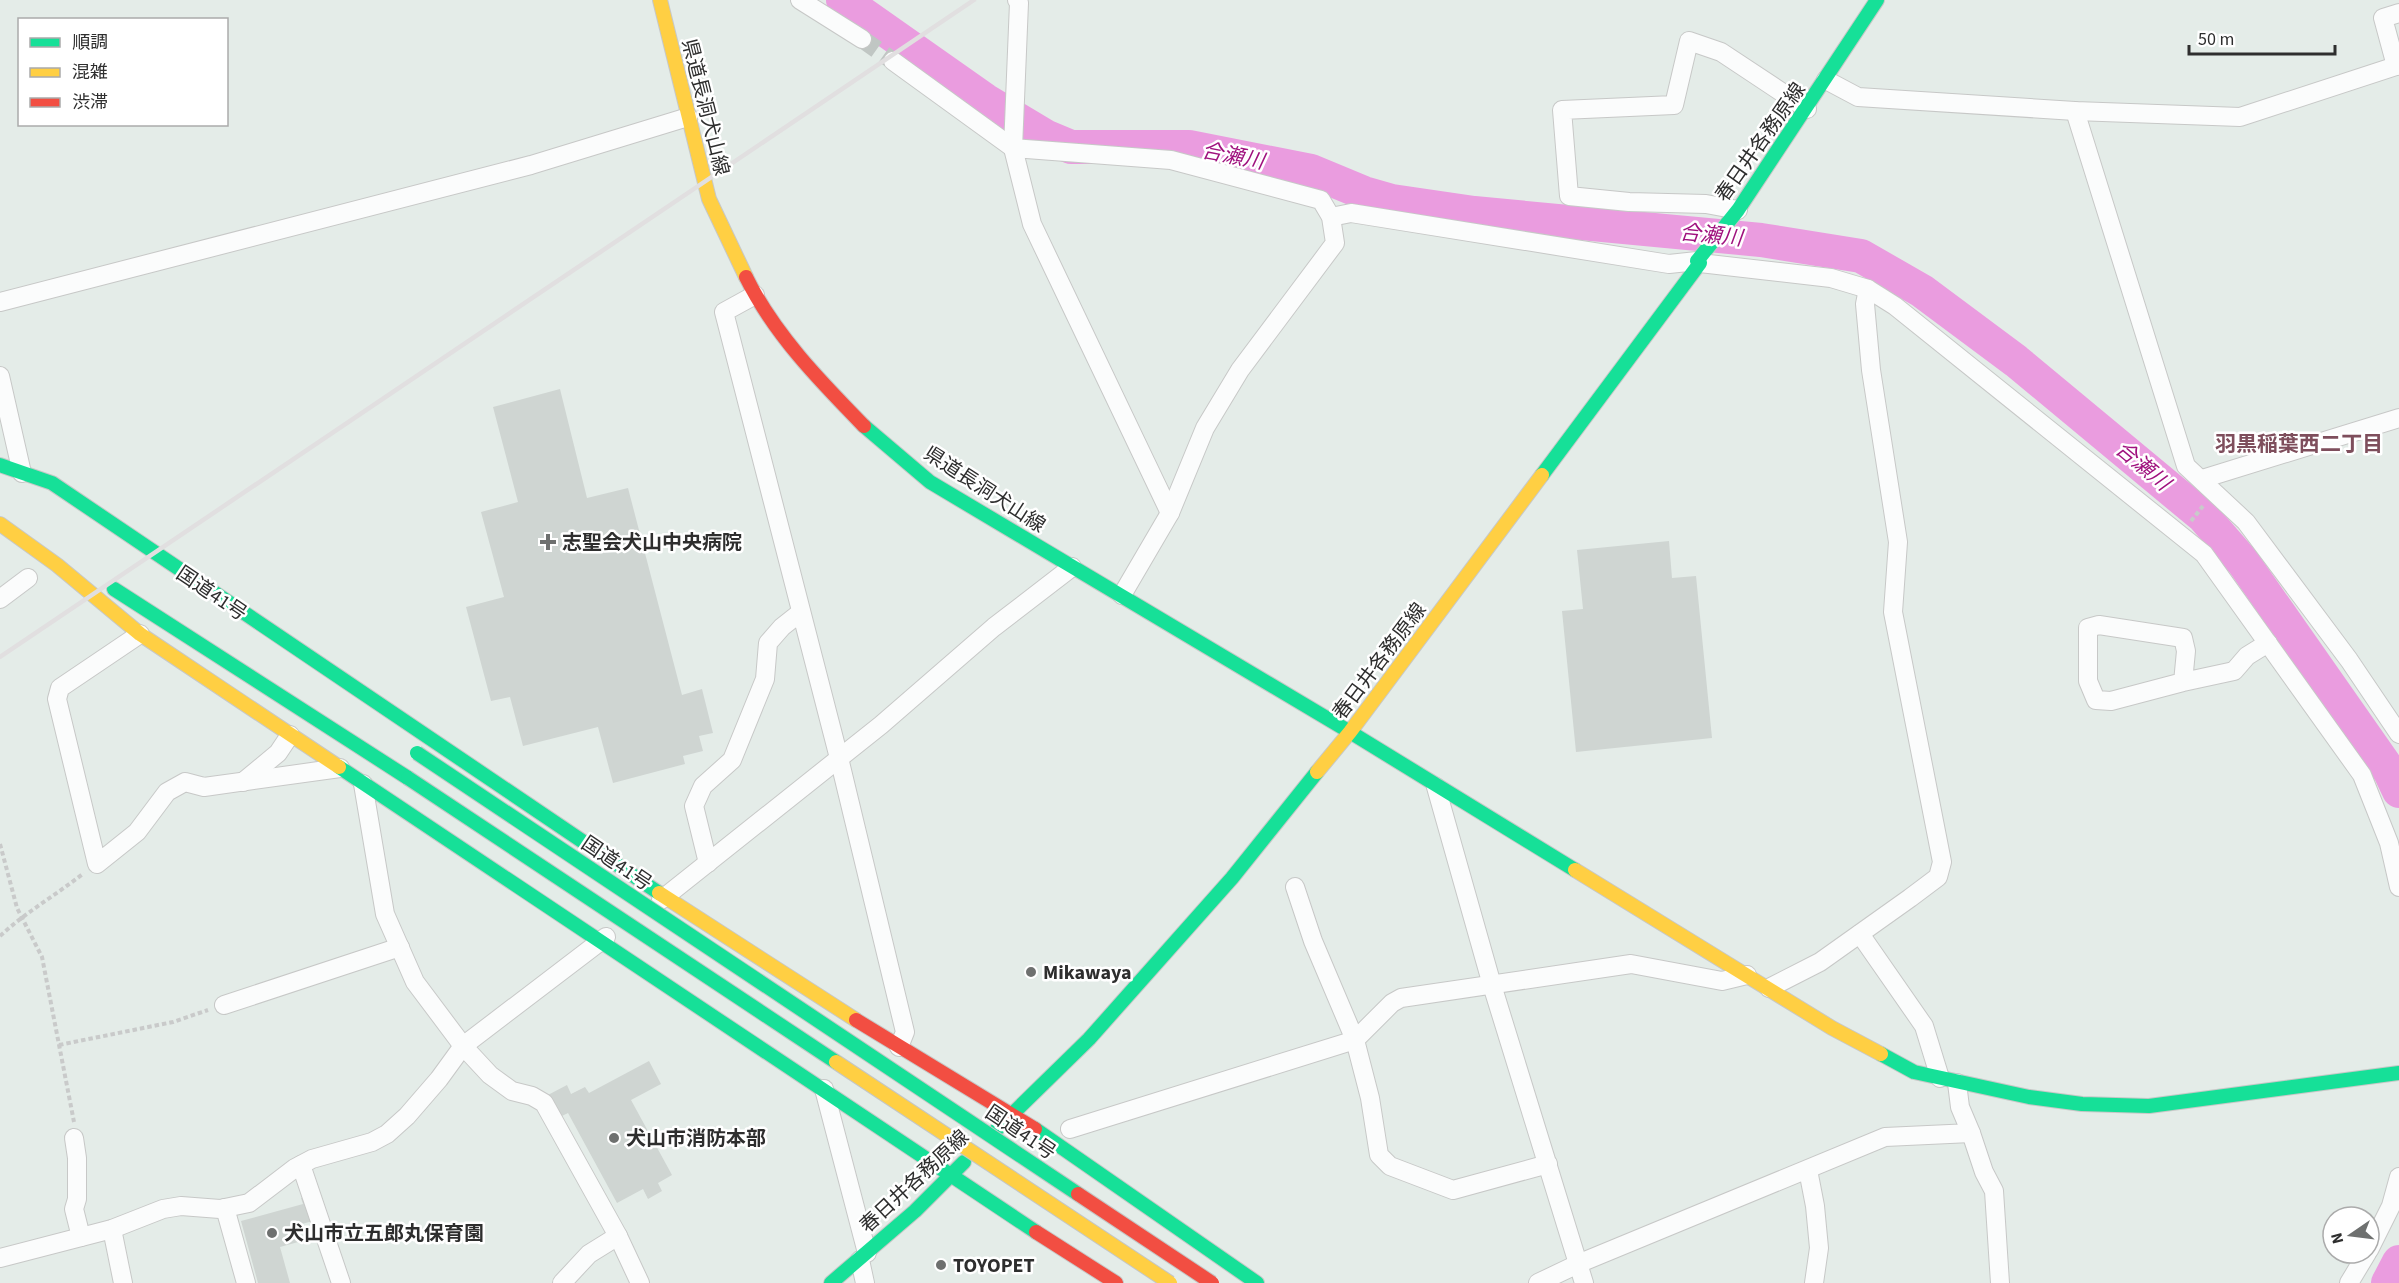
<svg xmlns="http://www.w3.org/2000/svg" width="2399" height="1283" viewBox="0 0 2399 1283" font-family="'Source Sans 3','Noto Sans JP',sans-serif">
<rect width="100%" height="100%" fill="#e4ece8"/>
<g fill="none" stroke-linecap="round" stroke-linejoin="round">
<g stroke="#ea9cdf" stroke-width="34">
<polyline points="843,0 985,100 1047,137 1071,147 1189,147 1311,171 1364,193 1392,201 1474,213 1761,240 1861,256 1922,291 2016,361 2204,517 2243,562 2390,772 2399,791"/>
<polyline points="2388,1283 2399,1262"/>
</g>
</g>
<g fill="#cfd5d2">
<polygon points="560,389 587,498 628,488 682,695 702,689 713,733 699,736 703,751 683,756 685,764 613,783 598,727 523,746 510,697 491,701 466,607 504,597 481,512 518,502 493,407"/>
<polygon points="1669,541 1672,578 1696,576 1712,738 1576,752 1562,611 1583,609 1577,550"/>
<polygon points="649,1061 661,1084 631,1100 672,1175 658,1183 662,1191 648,1199 643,1189 617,1203 568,1113 558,1118 546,1096 567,1085 571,1094 585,1087 589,1093"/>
<polygon points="306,1197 313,1221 298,1225 302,1241 280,1247 290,1283 258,1283 241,1221 303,1204 301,1198"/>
</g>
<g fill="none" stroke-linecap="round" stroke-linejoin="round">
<polyline stroke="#c0c6c3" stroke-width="18" stroke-dasharray="18 9" stroke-linecap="butt" points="862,39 893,61"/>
<g stroke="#c7c8c7" stroke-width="20">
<g id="street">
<polyline points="800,0 862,39"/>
<polyline points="1017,0 1019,3 1013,148 1032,224 1170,513"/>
<polyline points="893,61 1013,148 1171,160 1321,200 1331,217 1335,243 1240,370 1205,428 1170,513 1122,595"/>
<polyline points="2396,66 2383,18 2399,13"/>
<polyline points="1826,80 1858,97 2075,111 2240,117 2399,65"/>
<polyline points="2075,111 2186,466 2246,522 2349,660 2399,734"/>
<polyline points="1738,210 1706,204 1629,202 1569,196 1562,110 1674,105 1689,41 1721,52 1807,109"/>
<polyline points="1331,217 1351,213 1669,264 1697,261"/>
<polyline points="1700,263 1831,278 1868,289 1895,306 2204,554 2362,775 2389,843 2399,887"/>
<polyline points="755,295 724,312 839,758 905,1032 899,1047"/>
<polyline points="0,302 531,165 688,117"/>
<polyline points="0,376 22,473"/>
<polyline points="2202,479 2399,418"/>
<polyline points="0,599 28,578"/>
<polyline points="140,634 60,688 57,699 97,864 137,832 167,792 185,782 204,787 340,768"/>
<polyline points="2183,682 2186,651 2183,638 2099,625 2088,628 2088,681 2096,700 2111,701 2183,682 2234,671 2247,656 2268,643"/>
<polyline points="243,782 278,753 290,735"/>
<polyline points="363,784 385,914 415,982 463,1046 490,1075 512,1091 532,1096 544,1103 618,1236 640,1283"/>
<polyline points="1436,787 1492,985 1584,1283"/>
<polyline points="708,863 694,806 703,786 732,760 765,679 768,643 782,627 801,612"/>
<polyline points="1295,887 1313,941 1355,1040 1370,1098 1379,1155 1390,1166 1453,1190 1548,1164"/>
<polyline points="661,900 881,725 994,627 1072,567"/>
<polyline points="1860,934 1924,1026 1940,1078"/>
<polyline points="1769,988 1820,962 1910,898 1938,877 1942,862 1893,612 1898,542 1871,370 1865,304 1868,289"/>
<polyline points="224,1005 400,947"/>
<polyline points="824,1089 867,1253"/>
<polyline points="1070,1129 1355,1040 1392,1003 1401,998 1631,964 1722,981 1747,975"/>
<polyline points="1971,1133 1984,1172 1994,1191 2000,1283"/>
<polyline points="74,1138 77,1158 77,1199 74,1209 81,1237"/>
<polyline points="301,1165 341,1283"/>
<polyline points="1808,1170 1815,1206 1819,1248 1814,1283"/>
<polyline points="225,1208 246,1283"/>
<polyline points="112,1229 123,1283"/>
<polyline points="2369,1250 2391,1206 2399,1177"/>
<polyline points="0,1258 112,1229 163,1209 181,1206 220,1209 249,1203 295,1168 312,1159 372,1142 387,1134 407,1116 439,1079 463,1046 606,937"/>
<polyline points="860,1260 865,1283"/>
<polyline points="562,1283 589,1254 618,1236"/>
<polyline points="1538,1283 1580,1263 1885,1137 1971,1133 1960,1107 1957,1083"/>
<polyline points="2349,1283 2367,1253"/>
</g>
</g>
<g stroke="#c7c8c7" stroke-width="16">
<g id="fast">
<polyline points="864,426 930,482 1350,732 1575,870"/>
<polyline points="0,465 52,483 659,893"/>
<polyline points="1542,475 1700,263 1697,261 1738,210 1877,0"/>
<polyline points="114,589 408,778"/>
<polyline points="339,767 1036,1232"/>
<polyline points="1881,1054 1914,1072 2029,1097 2082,1104 2149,1106 2399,1073"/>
<polyline points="997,1129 1089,1039 1232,878 1317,772"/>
<polyline points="1035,1129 1257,1283"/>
<polyline points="831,1283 915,1211 964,1162"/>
</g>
</g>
<g stroke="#c7c8c7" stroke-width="16">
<g id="slow">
<polyline points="660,0 709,199 746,277"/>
<polyline points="0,524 57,565 140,634 339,767"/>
<polyline points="1317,772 1350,732 1542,475"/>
<polyline points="1575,870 1832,1028 1881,1054"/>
<polyline points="659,893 856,1020"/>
</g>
</g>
<g stroke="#c7c8c7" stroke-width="16">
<g id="jam">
<path d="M746 277C774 334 820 381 864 426"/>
<polyline points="856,1020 1035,1129"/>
<polyline points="1036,1232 1116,1283"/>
</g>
</g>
<g stroke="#c9caca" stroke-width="4" stroke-dasharray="4.5 3" stroke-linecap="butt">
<polyline points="2191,521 2203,506"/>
<polyline points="0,844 17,908 42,957 74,1122"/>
<path d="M0 936C26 912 56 895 84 873"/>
<polyline points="59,1045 173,1022 208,1010"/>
</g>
<use href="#street" stroke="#fbfcfc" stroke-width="18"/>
<use href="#fast" stroke="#16e098" stroke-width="14"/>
<use href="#slow" stroke="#ffcf43" stroke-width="14"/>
<use href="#jam" stroke="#f24e42" stroke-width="14"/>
<polyline stroke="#e1dfe0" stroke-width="4.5" points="0,657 974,0"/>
<g stroke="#c4c6c5" stroke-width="16" stroke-linecap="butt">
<g id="fast-bridge">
<polyline points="417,753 1078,1194"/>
<polyline points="408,778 836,1062"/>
</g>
</g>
<g stroke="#c4c6c5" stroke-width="16" stroke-linecap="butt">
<polyline id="slow-bridge" points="836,1062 1170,1283"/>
</g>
<g stroke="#c4c6c5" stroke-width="16" stroke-linecap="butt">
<polyline id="jam-bridge" points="1078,1194 1212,1283"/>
</g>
<use href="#fast-bridge" stroke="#16e098" stroke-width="14"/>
<use href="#slow-bridge" stroke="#ffcf43" stroke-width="14"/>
<use href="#jam-bridge" stroke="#f24e42" stroke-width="14"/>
</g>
<g fill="#6e706f" stroke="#fff" stroke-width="2">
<path d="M545 533h6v6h6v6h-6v6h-6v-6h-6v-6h6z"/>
<circle cx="1031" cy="972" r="6"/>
<circle cx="614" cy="1138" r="6"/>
<circle cx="272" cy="1233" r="6"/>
<circle cx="941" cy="1265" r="6"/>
</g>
<g text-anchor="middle" stroke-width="5" stroke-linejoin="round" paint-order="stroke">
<g font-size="20" fill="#2e2e2e" stroke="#fff">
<text transform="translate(706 107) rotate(76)" y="7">県道長洞犬山線</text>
<text transform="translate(1760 142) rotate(-55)" y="7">春日井各務原線</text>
<text transform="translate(985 489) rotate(33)" y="7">県道長洞犬山線</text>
<text transform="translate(212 593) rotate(34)" y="7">国道41号</text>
<text transform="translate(1379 661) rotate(-53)" y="7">春日井各務原線</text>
<text transform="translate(617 863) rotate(34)" y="7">国道41号</text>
<text transform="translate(1021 1132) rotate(34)" y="7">国道41号</text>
<text transform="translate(914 1181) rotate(-43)" y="7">春日井各務原線</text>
</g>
<g font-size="20" font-weight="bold" fill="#2e2e2e" stroke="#fff" text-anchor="start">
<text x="562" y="549">志聖会犬山中央病院</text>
<text x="1043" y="979">Mikawaya</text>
<text x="626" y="1145">犬山市消防本部</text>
<text x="284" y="1240">犬山市立五郎丸保育園</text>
<text x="953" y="1272">TOYOPET</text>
</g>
<g font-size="21" font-style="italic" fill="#9f117e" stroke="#fff">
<text transform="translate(1233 156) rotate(11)" y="7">合瀬川</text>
<text transform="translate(1711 235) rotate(6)" y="7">合瀬川</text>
<text transform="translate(2143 466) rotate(40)" y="7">合瀬川</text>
</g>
<g font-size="21" font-weight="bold" fill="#7e4e5c" stroke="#fff">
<text x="2299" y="451">羽黒稲葉西二丁目</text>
</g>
</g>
<rect x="18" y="18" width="210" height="108" fill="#ffffff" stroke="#ababab" stroke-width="1.5"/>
<rect x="30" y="38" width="30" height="9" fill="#16e098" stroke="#ababab" stroke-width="1.5"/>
<text x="72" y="48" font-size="18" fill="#2e2e2e">順調</text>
<rect x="30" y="68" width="30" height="9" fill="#ffcf43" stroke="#ababab" stroke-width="1.5"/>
<text x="72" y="78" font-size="18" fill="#2e2e2e">混雑</text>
<rect x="30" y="98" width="30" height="9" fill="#f24e42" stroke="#ababab" stroke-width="1.5"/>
<text x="72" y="108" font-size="18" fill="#2e2e2e">渋滞</text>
<g transform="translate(2351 1235) rotate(256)"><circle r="28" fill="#ffffff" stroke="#ababab" stroke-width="1.5"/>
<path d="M0-4.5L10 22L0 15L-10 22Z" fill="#6e706f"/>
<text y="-9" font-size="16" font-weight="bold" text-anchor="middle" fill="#2e2e2e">N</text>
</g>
<path d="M2189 45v9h146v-9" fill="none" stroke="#2e2e2e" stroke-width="3"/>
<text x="2198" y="45" font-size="18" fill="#2e2e2e" stroke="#ffffff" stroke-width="4.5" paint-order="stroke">50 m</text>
</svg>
